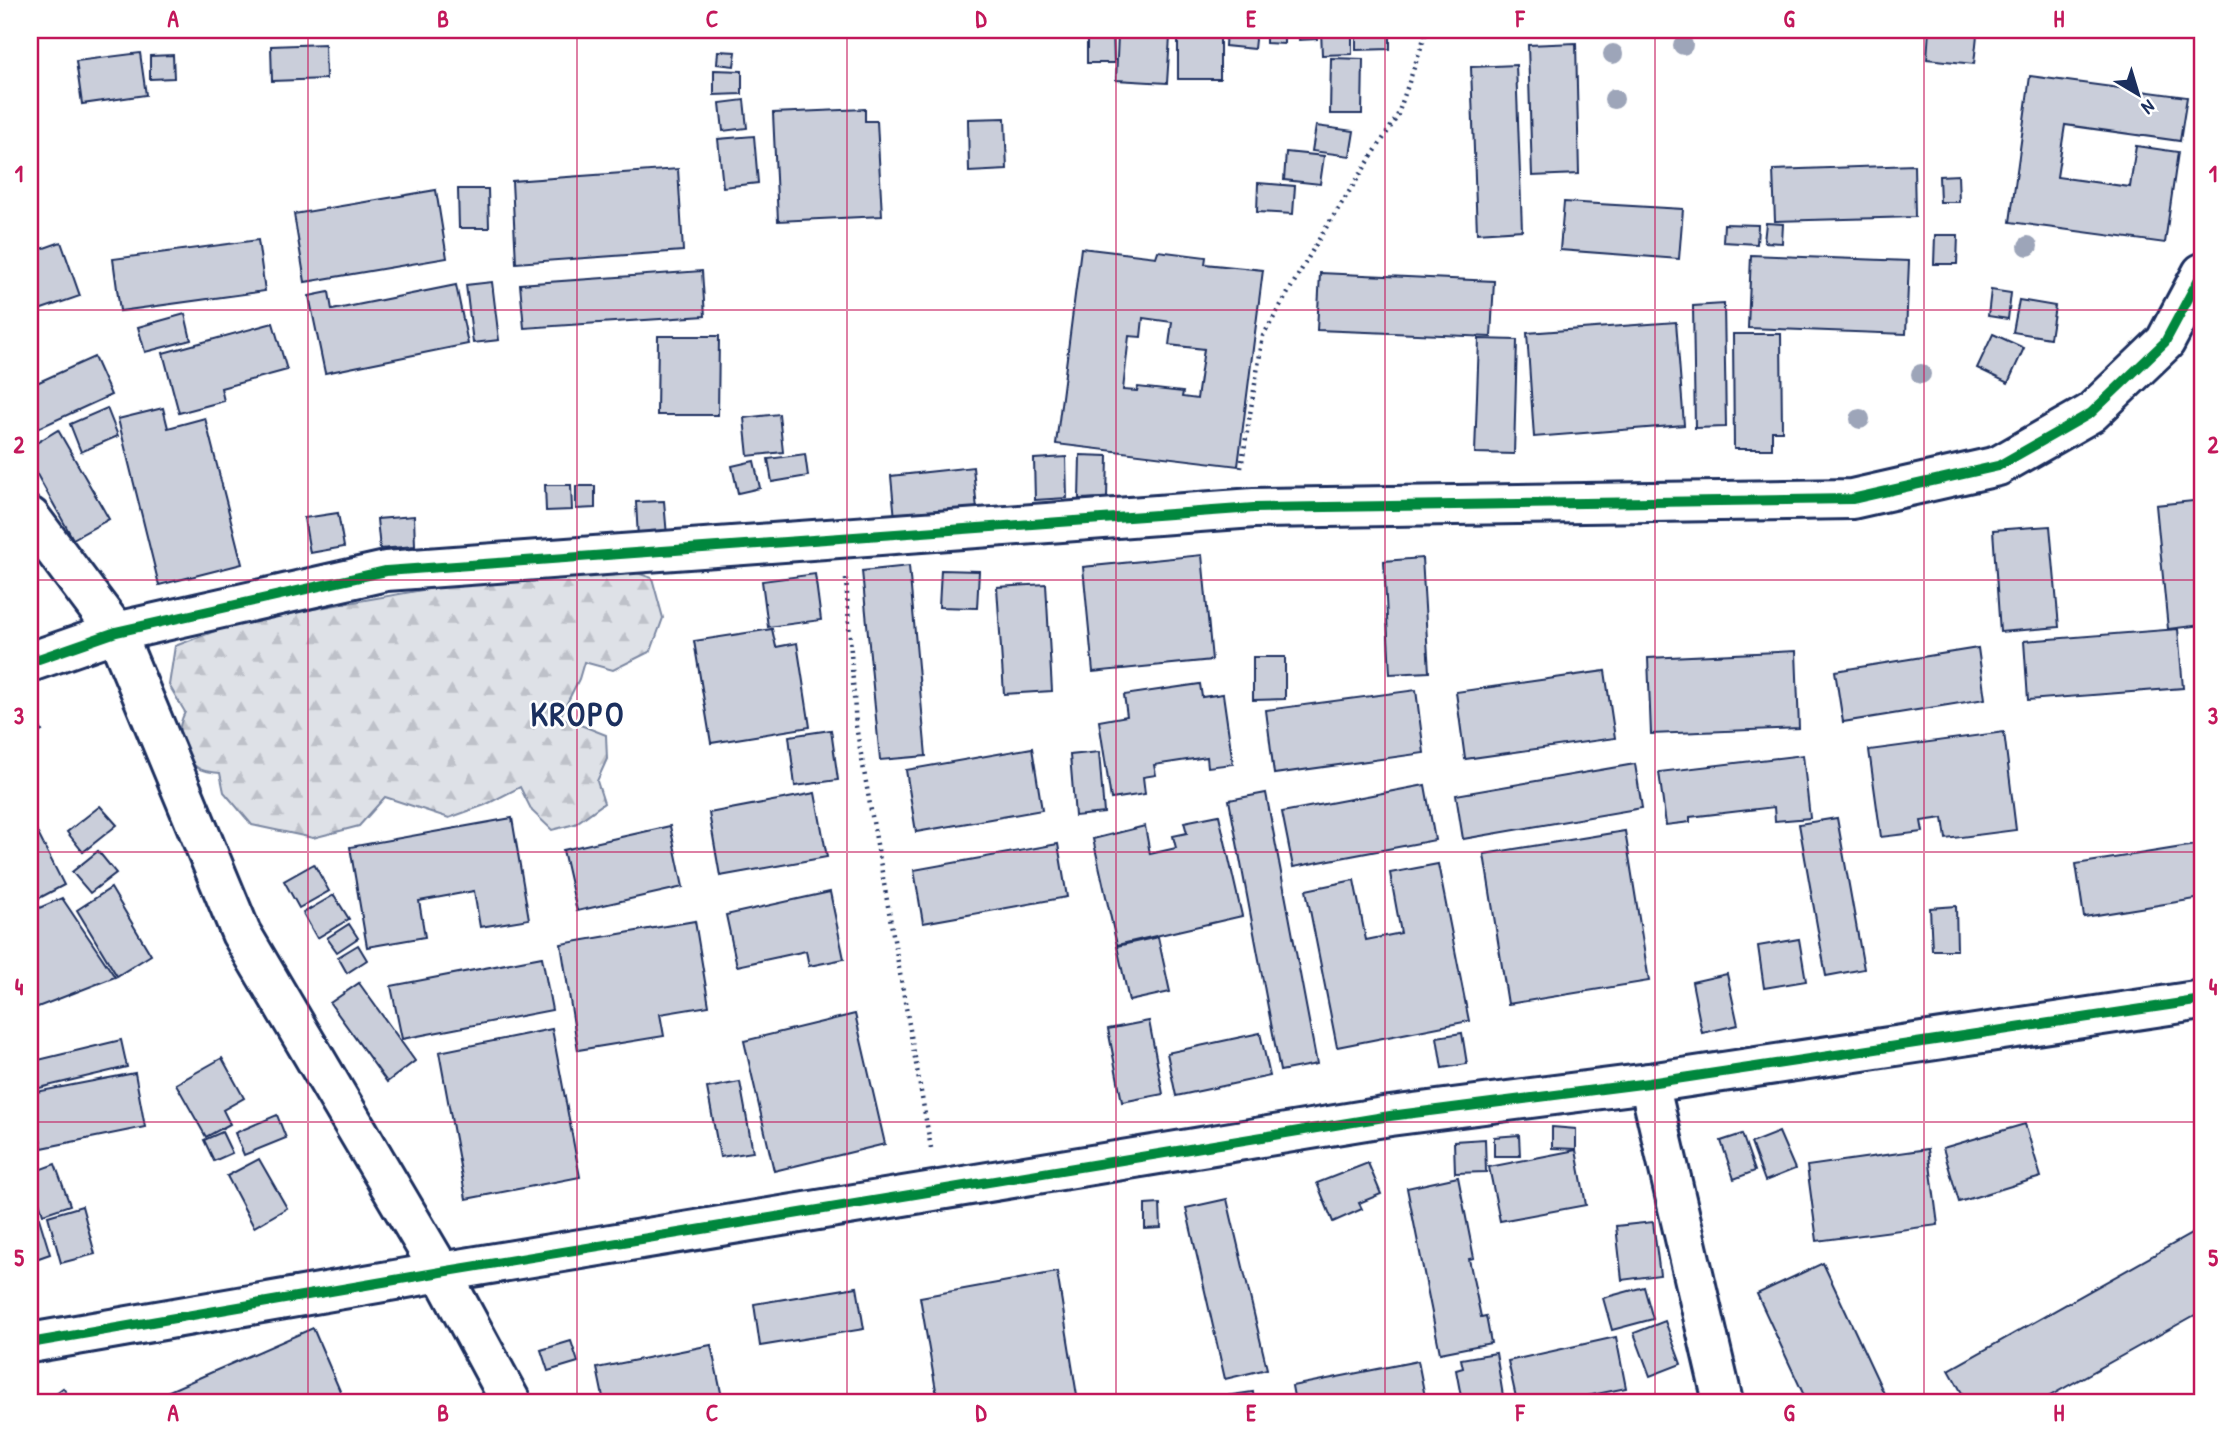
<svg xmlns="http://www.w3.org/2000/svg" width="2232" height="1432" viewBox="0 0 2232 1432" font-family="'Patrick Hand',sans-serif">
<defs>
<pattern id="forest-firs" width="22" height="20" patternUnits="userSpaceOnUse" patternTransform="scale(1.75)"><rect width="22" height="20" fill="#dee1e7"/><path d="M5 1l3.5 6h-7zM16 11l3.5 6h-7z" fill="#bec1c9"/></pattern>
</defs>
<rect width="100%" height="100%" fill="#fff"/>
<filter id="ink" filterUnits="userSpaceOnUse"><feTurbulence type="fractalNoise" baseFrequency=".0143" numOctaves="2"/><feDisplacementMap in="SourceGraphic" scale="14" xChannelSelector="R" yChannelSelector="G"/><feConvolveMatrix kernelMatrix="1 2 1 2 8 2 1 2 1" color-interpolation-filters="sRGB"/></filter>
<g filter="url(#ink)">
<path fill="url(#forest-firs)" stroke="#7c88a2" stroke-width="2" d="M608 563 652 578 663 618 651 651 613 670 584 662 579 679 560 717 606 735 607 759 597 781 604 803 575 824 552 830 532 811 520 787 485 805 449 818 385 797 359 826 313 838 252 825 224 792 220 773C213 772 203 772 198 768 177 754 175 732 185 712L169 685 175 646 239 622 451 585Z"/>
<g fill="#caceda" stroke="#1b2f5e" stroke-width="2" fill-rule="evenodd">
<polygon points="1087,30 1113,30 1114,63 1087,63"/>
<rect x="1178" y="30" width="42" height="49"/>
<polygon points="1226,30 1256,30 1254,49 1225,46"/>
<polygon points="1266,30 1284,30 1284,44 1266,43"/>
<polygon points="1299,30 1317,30 1317,39 1299,40"/>
<polygon points="1321,30 1352,30 1352,54 1322,55"/>
<polygon points="1356,30 1390,30 1390,49 1356,50"/>
<polygon points="1929,30 1977,35 1974,64 1927,59"/>
<polygon points="1118,35 1170,37 1167,83 1116,80"/>
<polygon points="1576,43 1579,174 1532,176 1528,45"/>
<polygon points="325,44 326,79 272,81 271,46"/>
<polygon points="718,51 736,52 734,66 717,64"/>
<polygon points="140,53 146,95 82,104 76,61"/>
<polygon points="173,55 174,78 150,79 150,56"/>
<polygon points="1331,58 1363,59 1362,114 1330,114"/>
<polygon points="1516,65 1522,230 1477,233 1471,67"/>
<polygon points="714,70 742,71 742,94 714,95"/>
<polygon points="2030,76 2187,97 2180,141 2065,125 2057,177 2130,187 2136,146 2178,152 2165,243 2010,222"/>
<polygon points="744,100 747,128 723,131 720,103"/>
<polygon points="865,109 865,121 877,121 882,216 778,221 773,113"/>
<polygon points="1005,118 1007,170 969,172 968,119"/>
<polygon points="1316,126 1354,131 1350,156 1312,151"/>
<polygon points="754,136 758,183 723,187 718,139"/>
<polygon points="1286,152 1324,156 1320,184 1284,180"/>
<polygon points="1914,165 1915,217 1775,221 1773,170"/>
<polygon points="678,169 683,251 516,263 512,181"/>
<polygon points="1958,175 1959,202 1940,202 1939,176"/>
<polygon points="1258,183 1295,186 1293,214 1257,212"/>
<polygon points="458,189 488,189 489,228 459,228"/>
<polygon points="436,190 447,258 305,282 294,214"/>
<polygon points="1564,202 1683,209 1679,259 1560,250"/>
<polygon points="1766,223 1783,224 1782,243 1764,242"/>
<polygon points="1724,224 1758,225 1757,244 1723,242"/>
<polygon points="1935,235 1958,235 1957,264 1934,264"/>
<polygon points="258,240 265,291 120,311 113,259"/>
<polygon points="61,242 80,296 30,313 30,253"/>
<path d="M1081 248 1156 257 1158 251 1206 257 1205 264 1263 270 1238 466 1056 444ZM1143 318 1172 322 1169 345 1204 349 1197 399 1182 397 1183 392 1138 387 1137 391 1123 390 1129 336 1141 337Z"/>
<polygon points="1751,255 1909,261 1906,334 1748,328"/>
<polygon points="702,271 705,316 524,328 520,284"/>
<polygon points="1320,273 1494,281 1491,337 1317,330"/>
<polygon points="492,282 499,340 473,343 466,285"/>
<polygon points="456,285 468,344 325,373 309,296 329,292 332,310"/>
<polygon points="1991,290 2011,293 2008,319 1988,316"/>
<polygon points="2019,300 2055,306 2050,338 2013,332"/>
<polygon points="1724,304 1726,427 1695,428 1693,306"/>
<polygon points="185,314 191,340 145,352 138,327"/>
<polygon points="1676,322 1684,425 1534,437 1527,333"/>
<polygon points="273,323 287,370 221,388 224,401 179,413 163,353"/>
<polygon points="1733,334 1781,334 1782,431 1772,431 1772,449 1734,449"/>
<polygon points="1993,334 2024,348 2008,383 1977,368"/>
<polygon points="658,336 719,336 718,415 657,415"/>
<polygon points="1479,339 1517,340 1514,454 1475,453"/>
<polygon points="94,357 111,395 30,432 30,386"/>
<polygon points="107,408 118,436 81,452 70,424"/>
<polygon points="163,408 168,428 205,418 242,564 159,585 118,419"/>
<polygon points="779,414 783,452 748,456 744,418"/>
<polygon points="58,430 109,519 73,539 30,462 30,447"/>
<polygon points="805,454 808,476 772,482 768,459"/>
<polygon points="1080,455 1108,456 1107,498 1079,499"/>
<polygon points="1066,457 1067,498 1035,500 1034,459"/>
<polygon points="754,461 760,488 738,493 732,466"/>
<polygon points="973,467 977,510 895,519 891,476"/>
<polygon points="545,485 571,485 572,510 546,511"/>
<polygon points="576,486 595,486 595,508 576,509"/>
<polygon points="2202,500 2202,625 2168,629 2156,505"/>
<polygon points="664,501 667,536 638,538 636,502"/>
<polygon points="338,513 344,547 310,553 304,518"/>
<polygon points="414,516 415,546 380,549 377,519"/>
<polygon points="2050,526 2059,627 2000,632 1993,530"/>
<polygon points="1202,555 1212,660 1093,672 1083,567"/>
<polygon points="1422,558 1429,672 1390,674 1384,561"/>
<polygon points="909,566 926,756 880,760 862,571"/>
<polygon points="941,570 979,571 977,608 939,607"/>
<polygon points="815,574 821,620 768,627 762,581"/>
<polygon points="1046,584 1052,691 1004,694 997,587"/>
<polygon points="772,629 776,647 797,643 810,727 711,743 694,641"/>
<polygon points="2178,629 2183,688 2028,700 2024,641"/>
<polygon points="1978,648 1985,699 1843,722 1835,671"/>
<polygon points="1796,651 1799,728 1651,734 1648,658"/>
<polygon points="1253,657 1285,657 1285,699 1253,700"/>
<polygon points="1605,671 1615,738 1465,759 1456,692"/>
<polygon points="1200,684 1202,697 1223,694 1233,764 1208,767 1207,757 1154,765 1156,775 1143,777 1145,794 1111,799 1099,721 1127,716 1124,695"/>
<polygon points="1416,690 1424,753 1274,774 1266,710"/>
<polygon points="31,710 42,731 30,737 30,711"/>
<polygon points="831,730 838,780 795,786 789,736"/>
<polygon points="2004,732 2016,830 1946,839 1943,818 1921,821 1923,832 1881,837 1869,750"/>
<polygon points="1032,748 1042,810 916,832 906,770"/>
<polygon points="1099,752 1104,813 1075,816 1070,755"/>
<polygon points="1803,755 1810,818 1775,821 1774,807 1690,817 1690,822 1666,825 1659,772"/>
<polygon points="1635,764 1642,808 1463,839 1456,795"/>
<polygon points="1425,785 1435,840 1293,867 1282,812"/>
<polygon points="815,793 827,857 720,876 709,813"/>
<polygon points="1266,793 1317,1064 1280,1071 1229,800"/>
<polygon points="100,806 117,825 83,852 67,832"/>
<polygon points="1219,815 1242,916 1117,945 1093,839 1145,826 1150,854 1176,848 1173,836 1187,833 1184,822"/>
<polygon points="30,818 64,885 30,903"/>
<polygon points="512,818 529,919 480,927 474,891 419,901 425,937 367,947 350,847"/>
<polygon points="1837,818 1864,969 1826,976 1799,824"/>
<polygon points="670,826 683,887 577,911 563,850"/>
<polygon points="1625,831 1649,981 1508,1004 1484,854"/>
<polygon points="1058,844 1067,897 923,923 914,870"/>
<polygon points="2195,845 2202,898 2084,917 2076,864"/>
<polygon points="98,851 116,873 90,893 72,872"/>
<polygon points="314,864 329,891 299,908 284,881"/>
<polygon points="1438,864 1469,1021 1337,1047 1306,890 1354,880 1366,940 1401,933 1390,873"/>
<polygon points="111,888 151,955 117,976 77,910"/>
<polygon points="830,892 844,959 809,966 806,951 737,966 726,915"/>
<polygon points="334,895 349,919 317,938 303,913"/>
<polygon points="62,898 115,977 30,1010 30,912"/>
<polygon points="1956,906 1957,950 1932,950 1930,908"/>
<polygon points="695,921 709,1006 660,1014 664,1036 578,1050 561,944"/>
<polygon points="349,924 358,938 337,952 327,938"/>
<polygon points="1158,937 1170,992 1129,1001 1117,946"/>
<polygon points="1799,939 1806,981 1764,988 1758,946"/>
<polygon points="358,945 367,960 347,973 338,957"/>
<polygon points="542,957 552,1010 402,1039 391,986"/>
<polygon points="1727,974 1738,1025 1702,1033 1692,982"/>
<polygon points="359,983 415,1061 387,1082 330,1003"/>
<polygon points="855,1014 885,1144 774,1171 744,1041"/>
<polygon points="1149,1021 1163,1094 1122,1102 1108,1029"/>
<polygon points="552,1029 580,1177 466,1199 439,1052"/>
<polygon points="1260,1033 1270,1076 1176,1096 1167,1053"/>
<polygon points="1462,1033 1467,1064 1442,1068 1437,1037"/>
<polygon points="121,1040 127,1067 31,1090 30,1062"/>
<polygon points="222,1058 244,1098 223,1110 230,1124 206,1137 176,1084"/>
<polygon points="135,1073 145,1127 42,1148 31,1093"/>
<polygon points="740,1082 753,1152 720,1157 707,1088"/>
<polygon points="277,1115 286,1138 244,1155 235,1133"/>
<polygon points="2025,1124 2041,1177 1959,1202 1943,1148"/>
<polygon points="1552,1127 1576,1129 1576,1149 1552,1148"/>
<polygon points="222,1132 232,1153 214,1161 204,1140"/>
<polygon points="1779,1132 1795,1169 1765,1181 1751,1143"/>
<polygon points="1742,1134 1755,1171 1734,1179 1721,1141"/>
<polygon points="1519,1135 1520,1156 1494,1156 1494,1137"/>
<polygon points="1485,1139 1486,1172 1455,1173 1454,1141"/>
<polygon points="1928,1149 1938,1225 1817,1241 1807,1166"/>
<polygon points="1576,1150 1586,1205 1500,1221 1489,1167"/>
<polygon points="259,1159 287,1208 254,1227 227,1176"/>
<polygon points="1368,1163 1381,1194 1359,1203 1362,1209 1333,1222 1317,1183"/>
<polygon points="55,1164 70,1205 43,1214 30,1173"/>
<polygon points="1458,1177 1474,1258 1469,1259 1481,1317 1486,1316 1491,1343 1440,1353 1407,1188"/>
<polygon points="30,1189 50,1254 30,1261"/>
<polygon points="1227,1199 1267,1369 1225,1379 1186,1208"/>
<polygon points="1160,1204 1161,1228 1145,1229 1145,1205"/>
<polygon points="82,1206 95,1254 61,1263 48,1216"/>
<polygon points="1653,1222 1660,1275 1622,1280 1616,1226"/>
<polygon points="2202,1228 2202,1311 2039,1402 1967,1402 1949,1370"/>
<polygon points="1823,1263 1888,1402 1807,1402 1757,1294"/>
<polygon points="1057,1272 1078,1402 938,1402 920,1297"/>
<polygon points="857,1287 864,1329 760,1346 754,1304"/>
<polygon points="1644,1287 1653,1319 1612,1330 1603,1298"/>
<polygon points="1665,1321 1681,1364 1650,1376 1634,1333"/>
<polygon points="313,1328 343,1398 333,1402 144,1402"/>
<polygon points="1616,1337 1626,1388 1558,1402 1517,1402 1508,1361"/>
<polygon points="571,1341 578,1362 548,1371 541,1350"/>
<polygon points="711,1345 723,1402 604,1402 597,1368"/>
<polygon points="1496,1353 1504,1402 1462,1402 1456,1370 1463,1368 1461,1359"/>
<polygon points="1418,1361 1426,1402 1295,1402 1292,1386"/>
<polygon points="63,1388 73,1402 44,1402"/>
<polygon points="1253,1392 1255,1402 1185,1402"/>
</g>
<g fill="none" stroke-linecap="round" stroke-linejoin="round">
<g stroke="#1b2f5e" stroke-width="44">
<g id="street">
<polyline points="30,517 116,632 241,933 441,1272 511,1402"/>
<polyline points="30,662 116,632 386,571 1254,508 1852,499 1998,466 2091,413 2165,342 2202,273"/>
<polyline points="1649,1083 1723,1402"/>
<polyline points="30,1343 441,1272 1390,1116 1649,1083 2202,1000"/>
</g>
</g>
<g stroke="#1b2f5e" stroke-width="4.5" stroke-dasharray="2 5" stroke-linecap="butt">
<polyline points="1241,468 1263,336 1322,234 1397,117 1427,30"/>
<polyline points="846,579 856,726 931,1148"/>
</g>
<use href="#street" stroke="#fff" stroke-width="38"/>
<g stroke="#fff" stroke-width="15">
<g id="cycleway">
<polyline points="30,662 116,632 386,571 1254,508 1852,499 1998,466 2091,413 2165,342 2202,273"/>
<polyline points="30,1343 441,1272 1390,1116 1649,1083 2202,1000"/>
</g>
</g>
<use href="#cycleway" stroke="#00873e" stroke-width="10"/>
</g>
<g fill="#9da5b9">
<circle cx="1683" cy="45" r="10"/>
<circle cx="1613" cy="54" r="10"/>
<circle cx="1614" cy="99" r="10"/>
<circle cx="2028" cy="246" r="10"/>
<circle cx="1921" cy="374" r="10"/>
<circle cx="1860" cy="419" r="10"/>
</g>
</g>
<path fill="none" stroke="#c2185b" stroke-width="2" stroke-opacity="0.55" d="M308 30V1402M577 30V1402M847 30V1402M1116 30V1402M1385 30V1402M1655 30V1402M1924 30V1402M30 310H2202M30 580H2202M30 852H2202M30 1122H2202"/>
<g text-anchor="middle" stroke-width="5" stroke-linejoin="round" paint-order="stroke">
<g font-size="33" font-weight="bold" letter-spacing="2" fill="#1b2f5e" stroke="#fff">
<text x="578" y="726">KROPO</text>
</g>
</g>
<rect width="2232" height="1432" fill="none" stroke="#fff" stroke-width="77"/>
<g transform="translate(2138 94) rotate(142)" stroke="#ffffff" stroke-width="5" paint-order="stroke">
<path d="M0-5L12 26L0 18L-12 26Z" fill="#1b2f5e"/>
<text y="-10" font-size="19" font-weight="bold" text-anchor="middle" fill="#1b2f5e">N</text>
</g>
<rect x="38" y="38" width="2156" height="1356" fill="none" stroke="#c2185b" stroke-width="2.5"/>
<g font-size="23" text-anchor="middle" font-weight="bold" fill="#c2185b">
<text x="173" y="27">A</text>
<text x="443" y="27">B</text>
<text x="712" y="27">C</text>
<text x="981" y="27">D</text>
<text x="1251" y="27">E</text>
<text x="1520" y="27">F</text>
<text x="1789" y="27">G</text>
<text x="2059" y="27">H</text>
<text x="19" y="182">1</text>
<text x="2213" y="182">1</text>
<text x="19" y="453">2</text>
<text x="2213" y="453">2</text>
<text x="19" y="724">3</text>
<text x="2213" y="724">3</text>
<text x="19" y="995">4</text>
<text x="2213" y="995">4</text>
<text x="19" y="1266">5</text>
<text x="2213" y="1266">5</text>
<text x="173" y="1421">A</text>
<text x="443" y="1421">B</text>
<text x="712" y="1421">C</text>
<text x="981" y="1421">D</text>
<text x="1251" y="1421">E</text>
<text x="1520" y="1421">F</text>
<text x="1789" y="1421">G</text>
<text x="2059" y="1421">H</text>
</g>
</svg>
